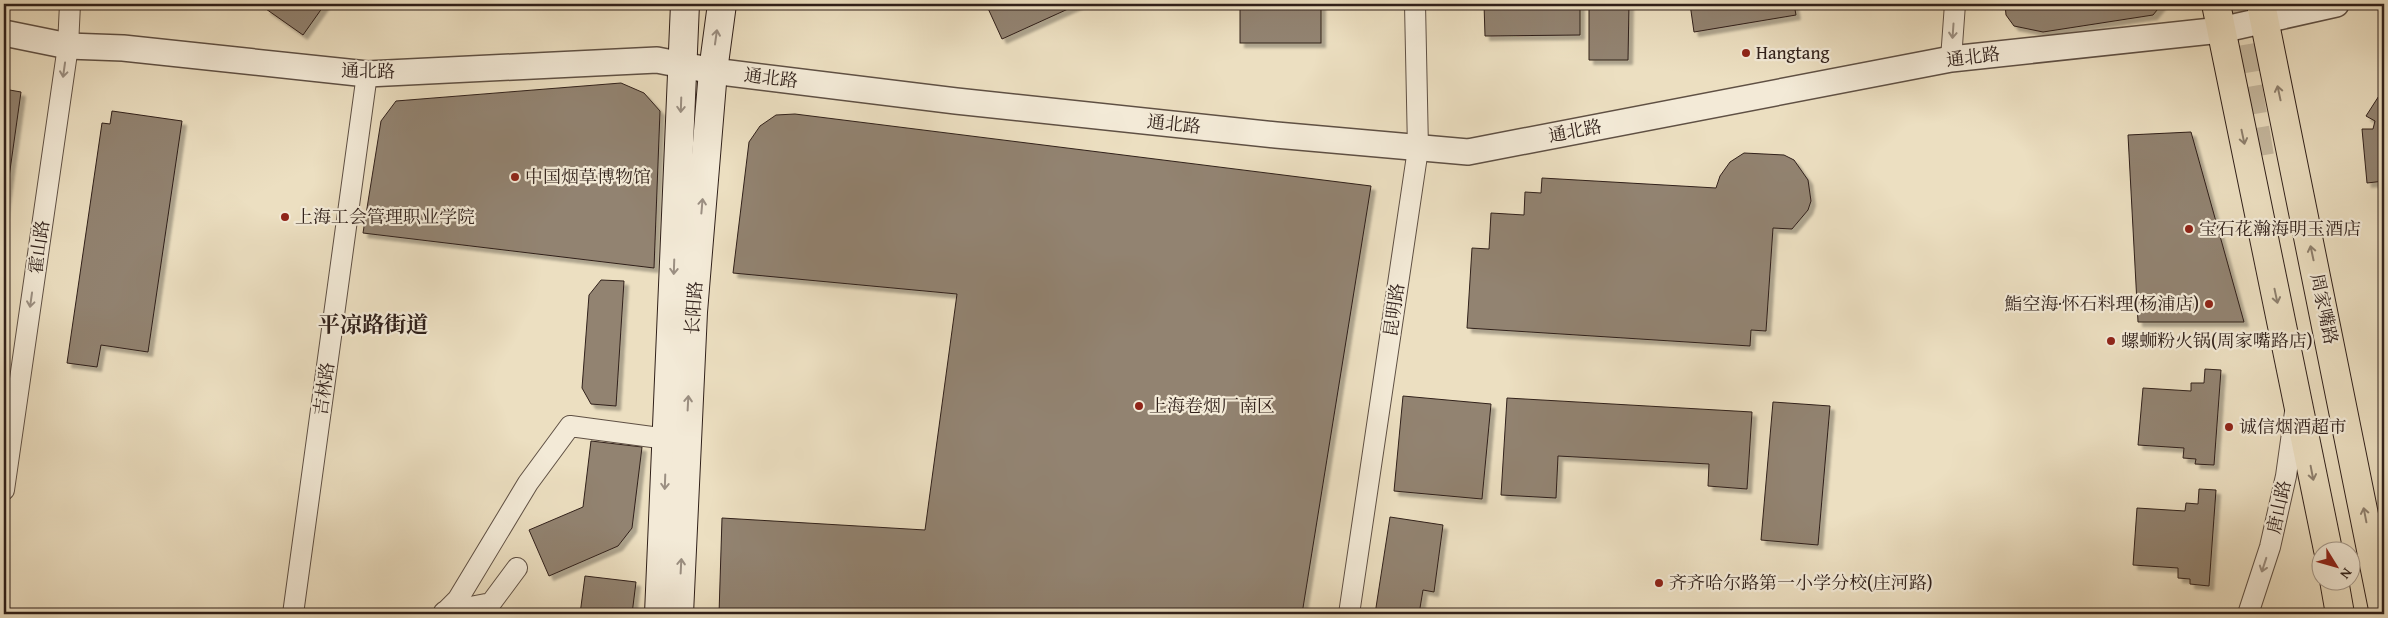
<svg xmlns="http://www.w3.org/2000/svg" width="2388" height="618" viewBox="0 0 2388 618" font-family="'Gentium Book Plus','Noto Serif SC',serif">
<defs>
<filter id="shadow"><feDropShadow dx="4.5" dy="4.5" stdDeviation="1" flood-color="#0004"/></filter>
</defs>
<rect width="100%" height="100%" fill="#ecdfc1"/>
<filter id="stains"><feTurbulence type="fractalNoise" baseFrequency=".004" numOctaves="4"/><feColorMatrix values="0 0 0 0 .2 0 0 0 0 .09 0 0 0 0 .02 0 0 0 .5 -.17"/></filter>
<radialGradient id="worn" r=".72"><stop offset=".6" stop-color="#630" stop-opacity="0"/><stop offset="1" stop-color="#630" stop-opacity=".3"/></radialGradient>
<g fill="#928371" stroke="#30201a" filter="url(#shadow)">
<polygon points="269,4 325,4 303,35 266,9"/>
<polygon points="986,4 1079,4 1002,39"/>
<rect x="1240" y="4" width="81" height="39"/>
<polygon points="1484,4 1580,4 1580,35 1485,36"/>
<polygon points="1589,4 1629,4 1628,60 1589,60"/>
<polygon points="1690,4 1794,4 1796,15 1694,32"/>
<polygon points="2005,4 2162,4 2153,15 2043,32 2014,26 2006,15"/>
<polygon points="621,83 644,93 660,111 654,268 363,233 381,121 396,101"/>
<polygon points="2384,88 2384,181 2367,183 2362,129 2373,129 2375,121 2366,116"/>
<polygon points="4,89 21,92 4,213"/>
<polygon points="112,111 182,121 148,352 101,345 97,367 67,363 102,123 110,124"/>
<polygon points="795,114 1371,186 1302,614 719,614 722,518 925,530 957,294 733,273 749,142 760,126 776,115"/>
<polygon points="2191,132 2244,322 2138,322 2128,135"/>
<polygon points="1744,153 1784,155 1794,160 1808,180 1811,201 1808,210 1792,229 1773,228 1766,331 1751,330 1750,346 1467,328 1472,248 1489,249 1491,213 1524,215 1525,192 1541,193 1542,178 1716,188 1720,176 1730,162"/>
<polygon points="601,280 624,281 616,406 591,404 582,388 589,295"/>
<polygon points="2205,369 2221,370 2214,465 2195,464 2196,459 2183,458 2184,448 2138,445 2143,388 2191,391 2191,383 2204,383"/>
<polygon points="1403,396 1491,404 1482,499 1394,491"/>
<polygon points="1507,398 1752,412 1747,489 1708,486 1709,464 1558,456 1556,498 1501,495"/>
<polygon points="1773,402 1830,406 1818,545 1761,540"/>
<polygon points="591,441 642,447 632,528 618,546 549,576 529,530 583,507"/>
<polygon points="2199,489 2216,490 2209,586 2190,584 2190,579 2178,578 2178,568 2133,565 2137,508 2185,511 2186,503 2198,504"/>
<polygon points="1390,517 1443,525 1434,592 1423,590 1419,614 1375,614"/>
<polygon points="585,576 636,582 632,614 580,614"/>
</g>
<g fill="none" stroke-linecap="round" stroke-linejoin="round">
<polyline stroke="#c6b9a0" stroke-width="28" stroke-dasharray="28 14" stroke-linecap="butt" points="2234,4 2261,162"/>
<g stroke="#5f5044" stroke-width="22">
<g id="minor">
<polyline points="1951,59 1955,4"/>
<polyline points="4,490 68,46 70,4"/>
<polyline points="444,612 491,603 517,568"/>
<polyline points="293,614 367,74"/>
<polyline points="443,614 458,599 528,483 570,426 667,439"/>
<polyline points="1349,614 1418,149 1415,4"/>
<polyline points="2248,614 2270,547 2286,476 2295,412"/>
</g>
</g>
<g stroke="#5f5044" stroke-width="28">
<polyline id="tertiary" points="4,33 68,46 123,48 367,74 657,60 713,71 956,101 1276,135 1468,152 1951,59 2221,30 2336,4"/>
</g>
<g stroke="#30201a" stroke-width="30">
<g id="secondary">
<polyline points="659,614 685,4"/>
<polyline points="679,614 693,312 713,71 722,4"/>
</g>
</g>
<g stroke="#30201a" stroke-width="30">
<g id="primary">
<polyline points="2216,4 2328,550"/>
<polyline points="2261,4 2384,614"/>
<polyline points="2334,580 2340,614"/>
</g>
</g>
<use href="#minor" stroke="#f3ead7" stroke-width="20"/>
<use href="#tertiary" stroke="#f3ead7" stroke-width="25"/>
<use href="#secondary" stroke="#f3ead7" stroke-width="28"/>
<use href="#primary" stroke="#ecdfc1" stroke-width="28"/>
</g>
<defs><path id="oneway-shaft" d="M-6 0H5M1.5-3L5.5 0L1.5 3" fill="none" stroke-width="1.6" stroke-linecap="round" stroke-linejoin="round" transform="scale(1.25)"/></defs>
<g stroke="#9b8f82">
<use href="#oneway-shaft" transform="translate(1953 31) rotate(94)"/>
<use href="#oneway-shaft" transform="translate(716 37) rotate(-82)"/>
<use href="#oneway-shaft" transform="translate(64 70) rotate(98)"/>
<use href="#oneway-shaft" transform="translate(681 105) rotate(92)"/>
<use href="#oneway-shaft" transform="translate(702 206) rotate(-85)"/>
<use href="#oneway-shaft" transform="translate(674 267) rotate(92)"/>
<use href="#oneway-shaft" transform="translate(31 300) rotate(98)"/>
<use href="#oneway-shaft" transform="translate(688 403) rotate(-87)"/>
<use href="#oneway-shaft" transform="translate(665 482) rotate(92)"/>
<use href="#oneway-shaft" transform="translate(2264 565) rotate(108)"/>
<use href="#oneway-shaft" transform="translate(681 566) rotate(-87)"/>
</g>
<g stroke="#8e806e">
<use href="#oneway-shaft" transform="translate(2279 93) rotate(-102)"/>
<use href="#oneway-shaft" transform="translate(2243 137) rotate(78)"/>
<use href="#oneway-shaft" transform="translate(2312 253) rotate(-102)"/>
<use href="#oneway-shaft" transform="translate(2276 296) rotate(78)"/>
<use href="#oneway-shaft" transform="translate(2312 473) rotate(79)"/>
<use href="#oneway-shaft" transform="translate(2365 515) rotate(-101)"/>
</g>
<g fill="#8f2418" stroke="#f3ead7" stroke-width="2">
<circle cx="1746" cy="53" r="5"/>
<circle cx="515" cy="177" r="5"/>
<circle cx="285" cy="217" r="5"/>
<circle cx="2189" cy="229" r="5"/>
<circle cx="2209" cy="304" r="5"/>
<circle cx="2111" cy="341" r="5"/>
<circle cx="1139" cy="406" r="5"/>
<circle cx="2229" cy="427" r="5"/>
<circle cx="1659" cy="583" r="5"/>
</g>
<g text-anchor="middle" stroke-width="4.5" stroke-linejoin="round" paint-order="stroke">
<g font-size="18" fill="#30201a" stroke="#f3ead7" text-anchor="start">
<text x="1756" y="59">Hangtang</text>
<text x="525" y="183">中国烟草博物馆</text>
<text x="295" y="223">上海工会管理职业学院</text>
<text x="2199" y="235">宝石花瀚海明玉酒店</text>
<text x="2199" y="310" text-anchor="end">鮨空海·怀石料理(杨浦店)</text>
<text x="2121" y="347">螺蛳粉火锅(周家嘴路店)</text>
<text x="1149" y="412">上海卷烟厂南区</text>
<text x="2239" y="433">诚信烟酒超市</text>
<text x="1669" y="589">齐齐哈尔路第一小学分校(庄河路)</text>
</g>
<g font-size="18" fill="#30201a" stroke="#f3ead7">
<text transform="translate(1973 57) rotate(-7)" y="6">通北路</text>
<text transform="translate(368 71) rotate(1)" y="6">通北路</text>
<text transform="translate(771 78) rotate(7)" y="6">通北路</text>
<text transform="translate(1174 124) rotate(6)" y="6">通北路</text>
<text transform="translate(1575 131) rotate(-11)" y="6">通北路</text>
<text transform="translate(39 247) rotate(-82)" y="6">霍山路</text>
<text transform="translate(694 308) rotate(-86)" y="6">长阳路</text>
<text transform="translate(2324 309) rotate(78)" y="6">周家嘴路</text>
<text transform="translate(1394 310) rotate(-82)" y="6">昆明路</text>
<text transform="translate(324 389) rotate(-82)" y="6">吉林路</text>
<text transform="translate(2279 507) rotate(-78)" y="6">唐山路</text>
</g>
<g font-size="22" font-weight="bold" fill="#30201a" stroke="#f3ead7">
<text x="373" y="332">平凉路街道</text>
</g>
</g>
<rect width="2388" height="618" fill="none" stroke="#ecdfc1" stroke-width="20"/>
<rect x="5" y="5" width="2378" height="608" fill="none" stroke="#30201a" stroke-width="2.5"/>
<rect x="10" y="10" width="2368" height="598" fill="none" stroke="#30201a"/>
<g transform="translate(2336 566) rotate(127)"><circle r="24" fill="#f3ead7" stroke="#a5998b"/>
<path d="M0-4L9 19L0 12L-9 19Z" fill="#8f2418"/>
<text y="-8" font-size="14" font-weight="bold" text-anchor="middle" fill="#30201a">N</text>
</g>
<rect width="100%" height="100%" filter="url(#stains)"/>
<rect width="100%" height="100%" fill="url(#worn)"/>
</svg>
